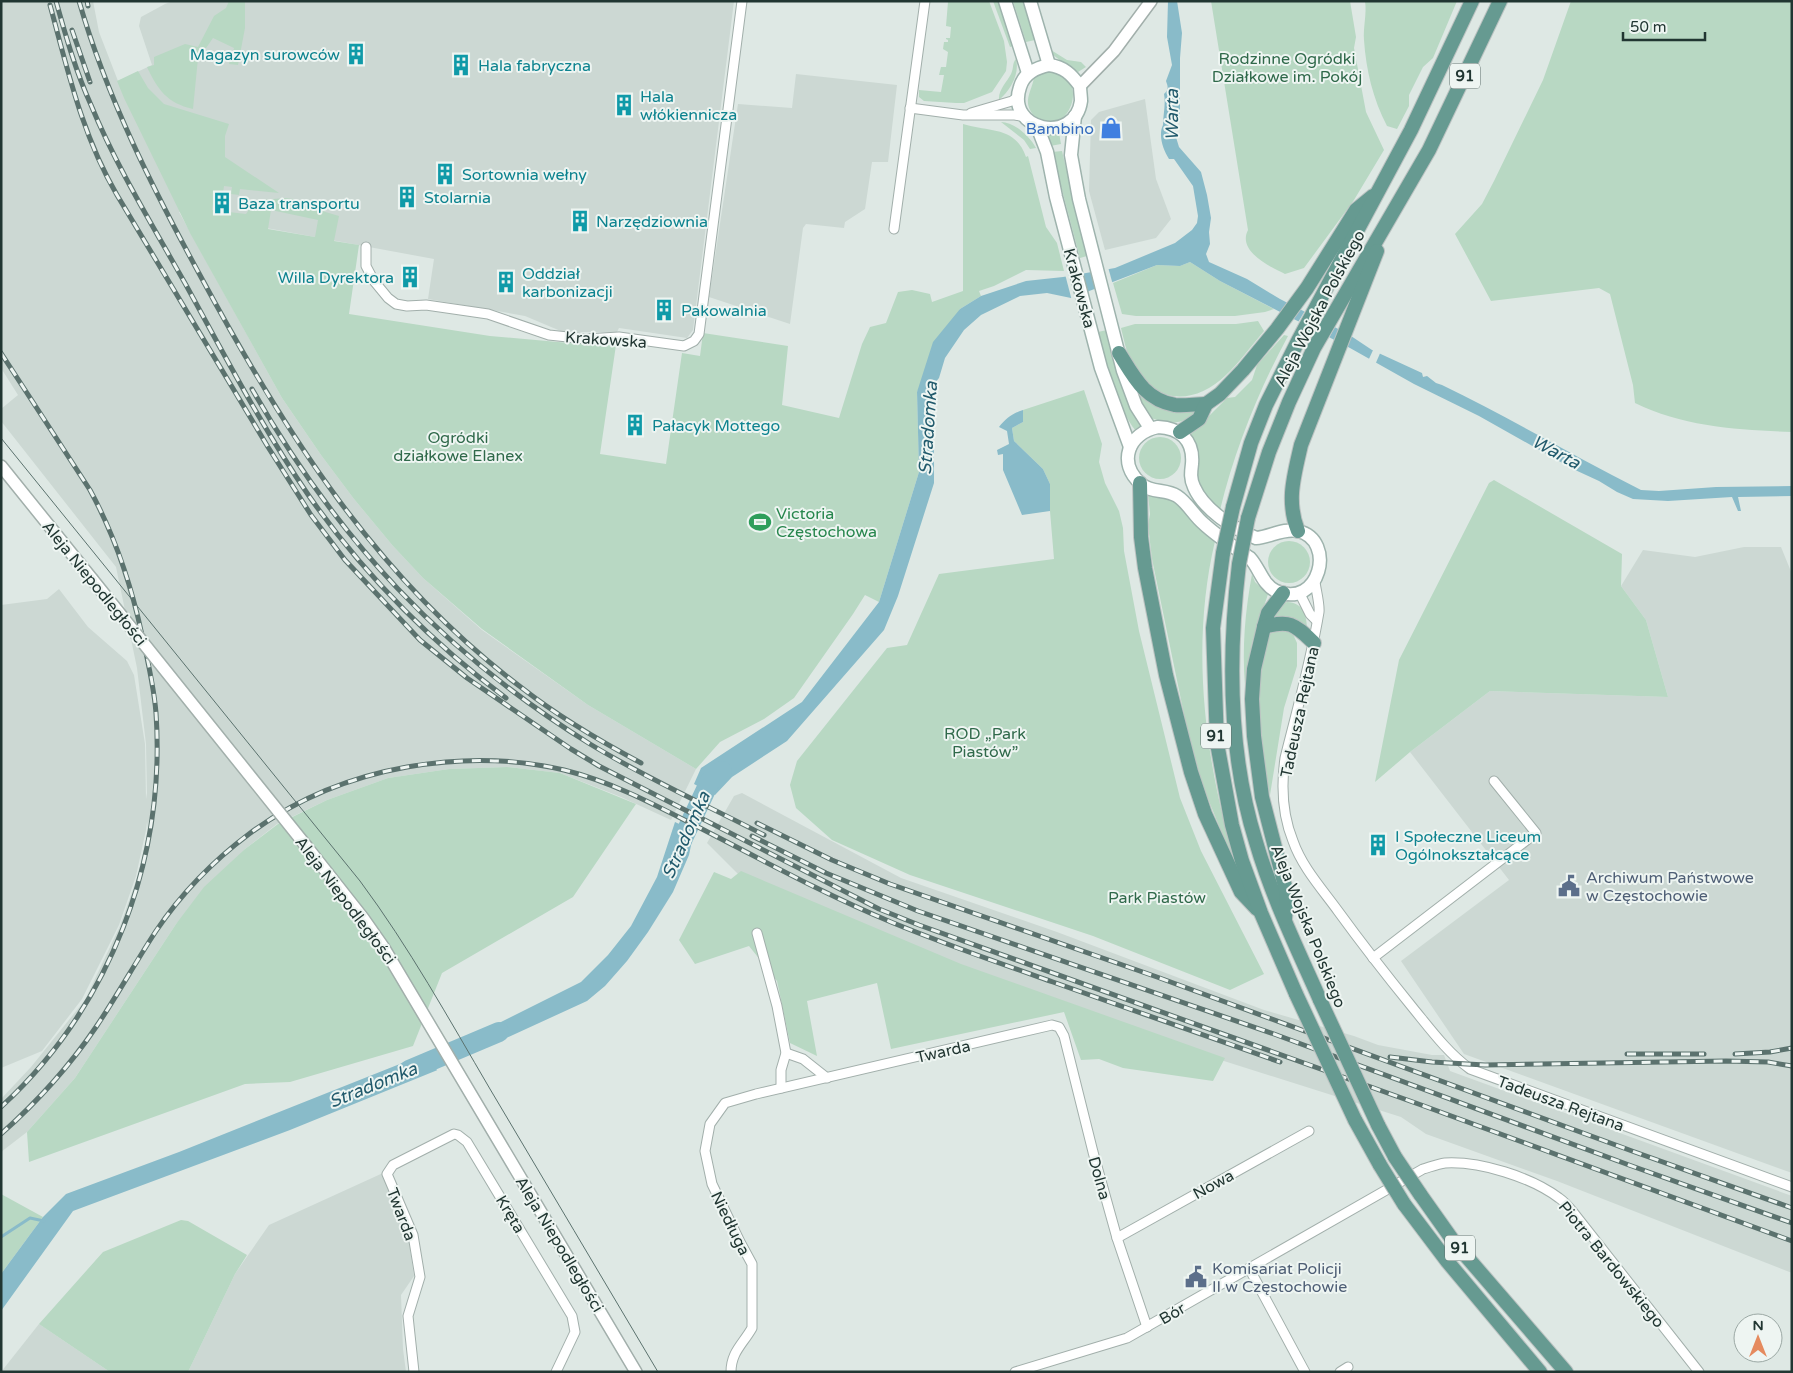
<svg xmlns="http://www.w3.org/2000/svg" width="1793" height="1373" viewBox="0 0 1793 1373" font-family="'Varela Round',sans-serif">
<rect width="100%" height="100%" fill="#dee8e4"/>
<g fill="#ccd8d3">
<polygon points="1,1 93,1 99,32 118,81 152,65 139,26 141,17 165,4 173,1 734,1 693,330 687,338 619,328 617,332 563,332 525,316 428,299 434,259 179,212 282,398 321,455 354,499 393,546 423,578 482,630 588,705 696,769 671,820 621,797 560,773 507,767 449,769 388,778 327,800 277,824 245,849 176,924 75,1078 27,1132 1,1152 1,1099 31,1067 85,1000 120,926 138,875 148,830 147,822 146,830 136,876 119,925 82,999 42,1051 1,1068 1,605 47,599 59,589 88,627 127,661 134,675 145,744 146,799 147,793 146,744 137,668 116,567 1,421 1,409 18,395 1,368"/>
<polygon points="796,74 897,85 888,162 872,162 865,209 845,222 844,228 806,224 803,228 790,324 709,297 738,104 792,108"/>
<polygon points="1145,99 1156,179 1171,219 1156,238 1105,250 1089,191 1091,120 1099,112"/>
<polygon points="1744,547 1781,547 1792,574 1792,1173 1464,1054 1401,961 1509,880 1410,752 1490,691 1668,697 1646,620 1621,586 1643,550 1695,557"/>
<polygon points="742,793 901,878 1057,932 1264,1010 1354,1036 1378,1045 1432,1055 1444,1055 1450,1071 1792,1196 1792,1273 1557,1181 1426,1134 1401,1117 1079,1015 749,885 707,843 734,796"/>
<polygon points="383,1173 408,1235 414,1276 401,1295 403,1349 406,1372 188,1372 235,1274 269,1225"/>
<polygon points="39,1324 110,1372 1,1372"/>
</g>
<g fill="#b8d8c3" fill-rule="evenodd">
<path d="M229 1H245V28L238 65 229 64 234 48 213 38 206 48H199L193 109C167 103 158 90 147 67L154 65V57L185 44 198 47 214 16 226 8Z"/>
<polygon points="954,1 989,1 1004,41 1007,62 1006,71 992,92 964,103 956,103 924,101 919,97 919,90 941,92 944,75 939,75 941,67 946,67 948,52 943,49 944,42 948,42 948,40 946,39 946,38 950,38 951,27 946,26 948,2"/>
<polygon points="993,1 999,1 1013,46 1010,47"/>
<polygon points="1013,1 1025,1 1035,40 1026,42"/>
<path d="M1211 1H1350L1356 37 1354 48 1366 112 1384 150 1354 200 1304 268 1285 274C1270 267 1237 251 1248 230Z"/>
<path d="M1365 1H1457L1433 58 1423 67 1409 95V106L1397 129 1387 126C1373 99 1366 70 1364 40 1363 27 1367 14 1365 1Z"/>
<path d="M1571 1H1792V432C1739 430 1684 427 1635 403L1633 385 1610 294 1599 288 1491 301 1455 234 1482 204 1494 181 1543 80Z"/>
<path d="M1051 50 1067 60 1081 62 1086 67 1078 72C1069 65 1059 61 1051 53Z"/>
<path d="M1016 59C1020 74 1010 91 999 100 998 90 1007 82 1011 74 1014 68 1012 63 1016 59Z"/>
<path d="M138 71 148 88 164 104 229 124 225 136V157L279 193 240 189 239 195 231 194 232 187 224 186 223 193 215 192 212 210 246 214 250 208 260 210 262 200 285 198 293 199 302 205 339 216 334 241 359 245 349 314 490 336 580 344 616 345 600 454 666 464 682 353 700 356 703 333 788 346 782 405 839 418 862 344 870 327 886 323 898 292 912 290 930 294 932 302 963 291V124C988 132 1016 126 1026 157L1028 156 1046 227 1057 243 1064 271 1026 270 994 286 979 291 981 296 960 309 917 392 919 472 879 602 865 595 853 614 794 698 764 719 720 742 696 769 588 705 482 629 423 578 393 546 354 499 321 455 282 398 190 233 124 98 117 81ZM271 210 318 220 315 237 268 229Z"/>
<path d="M1045 71C1095 72 1069 139 1039 119 1033 116 1029 110 1028 104 1027 95 1033 86 1034 77L1036 74Z"/>
<path d="M1001 122C1014 122 1030 136 1036 148L1030 149 1024 140Z"/>
<polygon points="1059,133 1061,144 1050,146 1046,135"/>
<polygon points="1062,151 1087,256 1080,258 1052,152"/>
<polygon points="1190,262 1220,281 1274,309 1265,312 1235,316 1136,316 1122,314 1113,283 1157,265 1180,266"/>
<path d="M1258 321 1264 331C1251 346 1240 362 1226 375 1193 407 1152 404 1131 361 1126 351 1124 340 1121 328L1135 324H1236Z"/>
<path d="M1107 330C1114 359 1121 401 1142 424L1141 428 1136 431C1117 408 1106 360 1098 332Z"/>
<path d="M1284 335 1288 336C1258 392 1235 449 1220 510L1201 489 1197 476 1190 435 1227 398 1235 397 1252 380 1257 365Z"/>
<polygon points="1084,390 1102,444 1099,462 1105,483 1119,511 1123,528 1124,551 1139,631 1180,798 1201,851 1264,974 1230,990 1093,936 910,875 832,840 796,808 790,785 797,761 887,648 907,645 939,574 1054,559 1050,511 1050,484 1043,469 1014,441 1012,428 1023,422 1023,410"/>
<path d="M1133 390C1159 413 1170 413 1203 406 1190 419 1179 426 1161 421 1156 420 1150 418 1146 415 1141 409 1137 397 1133 390Z"/>
<circle cx="1160" cy="458" r="21"/>
<polygon points="1494,480 1622,554 1621,586 1646,620 1668,697 1490,691 1410,752 1375,782 1399,660 1489,483"/>
<path d="M1148 494 1169 498 1177 503 1215 541C1189 651 1206 769 1239 875L1202 784 1186 724 1152 559 1148 525 1150 514Z"/>
<circle cx="1289" cy="562" r="21"/>
<path d="M1252 574 1255 582 1268 594 1252 643 1245 686C1242 646 1245 613 1252 574Z"/>
<path d="M1287 602C1303 602 1307 616 1307 629 1295 619 1287 615 1271 618L1281 604Z"/>
<path d="M1283 629 1292 632 1297 643V666L1284 708 1270 795C1259 749 1252 699 1263 653 1264 648 1265 642 1267 638 1271 631 1277 630 1283 629Z"/>
<polygon points="507,767 560,773 636,804 573,897 442,973 413,1046 290,1082 245,1084 29,1162 27,1132 75,1078 176,924 204,887 245,849 278,824 327,800 388,778 449,769"/>
<polygon points="741,871 961,964 1225,1058 1213,1081 1123,1068 1099,1059 1081,1060 1064,1012 891,1049 877,983 807,1001 817,1056 790,1043 777,981 749,946 695,964 679,940 714,872 731,879"/>
<polygon points="1,1194 43,1217 1,1274"/>
<polygon points="181,1220 188,1221 247,1255 235,1274 188,1372 110,1372 39,1324 103,1252"/>
</g>
<g fill="#89bbc9">
<path d="M1168 1H1177L1182 33 1180 58V121L1176 123 1175 134 1179 147 1201 172 1207 195 1211 218 1209 232 1210 244 1206 254 1209 262 1247 279 1280 299 1348 334 1372 350 1422 373 1423 377 1427 376 1436 383 1442 385C1510 418 1574 456 1641 490L1659 491 1716 487 1792 486V496L1738 497 1741 511H1738L1732 497 1668 501 1633 499 1617 492 1599 481 1573 469 1479 416 1414 384 1350 348 1220 281 1190 262 1180 266 1157 265 1071 298 1047 293 1020 296 981 315 964 330 945 358 939 378 930 389 934 402V483L898 596 884 630 787 741 732 777 715 795 694 784 701 768 802 702 879 602 919 472 917 392 933 342 960 309 981 296 1026 281 1063 277 1115 268 1175 243 1192 230 1197 223 1198 216 1193 186 1174 159H1169C1163 150 1158 135 1163 125 1163 115 1166 104 1164 94 1169 89 1168 87 1166 81L1172 65 1167 37Z"/>
<path d="M1023 410V422L1012 428 1014 441 1043 469 1050 484V511L1022 515 1003 470V454L998 455 997 450 1009 444 1007 431 999 427C1006 418 1013 413 1023 410Z"/>
<polygon points="675,822 694,831 689,855 673,892 648,932 627,961 605,986 587,1001 478,1051 471,1037 581,982 608,955 631,926 657,877"/>
<polygon points="430,1052 440,1069 290,1130 73,1211 1,1311 1,1274 43,1217 66,1194 179,1152"/>
</g>
<g fill="#dee8e4">
<polygon points="1108,267 1113,285 1096,292 1090,270"/>
<polygon points="1082,271 1089,295 1072,301 1065,274"/>
<polygon points="1306,309 1336,325 1328,340 1297,324"/>
<polygon points="1374,348 1381,351 1375,365 1368,361"/>
<polygon points="429,1050 432,1051 442,1068 441,1071 438,1072 426,1051"/>
</g>
<g fill="none" stroke-linecap="round" stroke-linejoin="round">
<polyline stroke="#89bbc9" stroke-width="3" points="1,1237 30,1218 44,1221"/>
<g stroke="#89bbc9" stroke-width="20">
<polyline points="677,851 710,781 722,771"/>
<polyline points="409,1070 499,1032"/>
</g>
<g stroke="#a2afab" stroke-width="11">
<g id="minor">
<polyline points="910,108 963,115 1015,115 1025,117"/>
<polyline points="971,113 1012,101 1018,97"/>
<polyline points="894,229 925,1"/>
<polyline points="366,247 366,266 374,281 388,298 396,304 407,306 426,305 488,314 549,335 586,339 619,337 684,346 694,341 699,334 742,1"/>
<path d="M1315 582C1316 590 1320 605 1319 612 1311 661 1297 710 1285 758 1281 787 1282 814 1293 841 1302 867 1322 889 1338 911 1362 944 1387 976 1413 1008 1431 1030 1447 1052 1470 1069L1792 1187"/>
<polyline points="1299,592 1310,614 1316,620"/>
<polyline points="757,933 777,1006 786,1053 781,1070 781,1088"/>
<polyline points="1373,958 1536,833 1494,781"/>
<polyline points="786,1053 803,1059 827,1078"/>
<polyline points="1117,1238 1309,1131"/>
<polyline points="1249,1268 1305,1372"/>
<polyline points="414,1372 408,1316 420,1277 413,1235 387,1174 393,1165 454,1134 458,1135 467,1142 572,1316 575,1332 556,1372"/>
<path d="M731 1372C731 1352 743 1344 752 1328V1264L740 1242 712 1184 705 1151 710 1124 725 1103 756 1094 1052 1025 1059 1027 1064 1036 1093 1152 1117 1238 1147 1327"/>
<path d="M1015 1372 1127 1338 1423 1169C1430 1167 1438 1164 1445 1163 1480 1161 1531 1177 1559 1198 1565 1202 1569 1207 1573 1212L1699 1372"/>
<polyline points="1340,1372 1348,1367"/>
</g>
</g>
<g stroke="#a2afab" stroke-width="14">
<g id="tertiary">
<polyline points="1080,86 1114,51 1151,1"/>
<polyline points="1,466 92,579"/>
<polyline points="307,847 363,918 384,948 636,1372"/>
</g>
</g>
<g stroke="#9eb3ad" stroke-width="15">
<g id="secondary">
<polyline points="1005,1 1028,73"/>
<polyline points="1030,1 1049,65"/>
<path d="M1049 65C1064 67 1071 74 1080 86 1080 91 1081 96 1081 101 1075 145 1005 131 1020 87 1024 73 1036 68 1049 65Z"/>
<polyline points="1075,116 1071,155 1079,199 1123,371 1136,406 1150,428"/>
<polyline points="1037,126 1047,152 1056,197 1101,368 1130,447"/>
<path d="M1158 427C1180 428 1194 440 1192 464 1191 472 1190 479 1194 487 1204 510 1233 528 1256 538 1270 537 1283 528 1298 531 1337 540 1320 610 1276 591 1262 584 1260 569 1250 558 1234 547 1218 537 1204 524 1194 516 1188 503 1177 496 1166 489 1151 493 1141 484 1117 463 1128 433 1158 427Z"/>
</g>
</g>
<g stroke="#bcc3c2" stroke-width="16">
<g id="primary">
<path d="M1119 353C1134 377 1145 400 1175 405 1184 406 1196 404 1206 404"/>
<polyline points="1180,432 1199,419 1206,404 1220,394 1243,370 1277,329 1307,288 1356,210 1373,196"/>
<polyline points="1140,483 1141,537 1145,568 1166,675 1191,772 1205,814 1241,892 1257,909"/>
<polyline points="1233,507 1251,443 1266,405 1299,339 1411,130 1472,1"/>
<polyline points="1248,518 1269,452 1289,402 1314,348 1429,150 1500,1"/>
<path d="M1298 531C1286 501 1294 476 1301 445L1377 251"/>
<polyline points="1223,553 1213,628 1217,743 1232,825 1242,861 1261,913 1296,994"/>
<path d="M1239 564C1228 656 1228 753 1256 842 1272 897 1297 948 1320 1000"/>
<polyline points="1283,593 1268,613 1264,627 1254,669 1252,699 1254,736 1262,797 1287,894 1285,919"/>
<path d="M1264 627C1290 619 1295 625 1314 643"/>
<polyline points="1355,1120 1380,1165"/>
<polyline points="1378,1125 1395,1157"/>
<polyline points="1420,1194 1454,1242 1566,1372"/>
<polyline points="1404,1204 1447,1261 1540,1372"/>
</g>
</g>
<use href="#minor" stroke="#fff" stroke-width="9"/>
<use href="#tertiary" stroke="#fff" stroke-width="11"/>
<use href="#secondary" stroke="#fff" stroke-width="12"/>
<use href="#primary" stroke="#669a91" stroke-width="14"/>
<path stroke="#5b726e" stroke-width="1" d="M1 438 360 881C409 947 449 1019 490 1089 546 1183 602 1278 658 1372"/>
<g stroke="#5b726e" stroke-width="5">
<g id="rail">
<path d="M56 1C66 37 76 72 91 105 117 168 153 226 186 285 225 356 263 429 309 496 363 573 431 642 506 698"/>
<path d="M79 1C107 98 153 189 201 277 285 433 378 580 522 688 559 717 600 741 641 763"/>
<polyline points="87,1 88,6"/>
<path d="M50 5C68 71 82 135 117 195L268 447 311 515 345 560 420 640 467 678 571 749 599 766 879 909 919 925 1424 1106 1792 1241"/>
<polyline points="72,30 90,82"/>
<path d="M1 353 90 490C115 536 131 584 142 635 148 661 154 687 156 713 166 860 110 1007 1 1107"/>
<path d="M252 389C338 540 442 652 590 744 646 778 706 805 764 835"/>
<polyline points="757,823 832,860 890,884 1157,977 1632,1151 1792,1208"/>
<polyline points="752,836 826,873 918,911 1274,1034 1629,1165 1792,1223"/>
<polyline points="1627,1054 1704,1054"/>
<polyline points="1735,1054 1770,1052 1792,1048"/>
<polyline points="1390,1057 1432,1062 1485,1065 1726,1061 1768,1062 1792,1066"/>
<path d="M1 1134C37 1102 69 1067 96 1027 117 996 135 963 156 931 181 894 213 861 249 834 296 799 350 777 407 767 458 758 513 758 564 770 613 782 657 806 702 829 764 861 826 895 891 922 944 944 999 963 1053 982 1129 1009 1205 1035 1280 1062"/>
</g>
</g>
<use href="#rail" stroke="#eef5f2" stroke-width="3" stroke-dasharray="9" stroke-linecap="butt"/>
<g stroke="#a2afab" stroke-width="14" stroke-linecap="butt">
<polyline id="tertiary-bridge" points="92,579 307,847"/>
</g>
<g stroke="#bcc3c2" stroke-width="16" stroke-linecap="butt">
<g id="primary-bridge">
<polyline points="1223,553 1233,507"/>
<polyline points="1239,564 1248,518"/>
<polyline points="1296,994 1355,1120"/>
<polyline points="1320,1000 1378,1125"/>
<polyline points="1395,1157 1420,1194"/>
<polyline points="1380,1165 1404,1204"/>
</g>
</g>
<use href="#tertiary-bridge" stroke="#fff" stroke-width="11"/>
<use href="#primary-bridge" stroke="#669a91" stroke-width="14"/>
</g>
<defs>
<g id="building-bare" transform="scale(1.725)"><path d="M-4-6H4V6H1V3H-1V6H-4ZM-2.5-4.3h1.7v1.8h-1.7ZM.8-4.3h1.7v1.8H.8ZM-2.5-1h1.7V.8h-1.7ZM.8-1h1.7V.8H.8Z" fill="#0f9aa8" stroke="#eef5f2" stroke-width="2.5" paint-order="stroke"/></g>
<g id="shop-bare" transform="scale(1.725)"><path d="M-5-2.5h2.3a2.7 3.5 0 0 1 5.4 0H5L5.5 6h-11ZM-1.5-2.5h3a1.5 2.3 0 0 0-3 0Z" fill="#3f7fe0" stroke="#eef5f2" stroke-width="2.5" paint-order="stroke"/></g>
<g id="stadium-bare" transform="scale(1.725)"><path d="M0-5a6.5 5 0 1 0 0 10a6.5 5 0 1 0 0-10ZM-3.5-1.8h7v3.6h-7Z" fill="#2e9e5b" stroke="#eef5f2" stroke-width="2.5" paint-order="stroke"/></g>
<g id="civic-bare" transform="scale(1.725)"><path d="M-.6-6.5H3V-4.5H.6V-3L4-1V1h2V6H-6V1h2V-1L-.6-3ZM-1.2 2.5V6h2.4V2.5Z" fill="#5c6f8a" stroke="#eef5f2" stroke-width="2.5" paint-order="stroke"/></g>
</defs>
<g fill-rule="evenodd">
<use href="#building-bare" x="356" y="54"/>
<use href="#building-bare" x="461" y="65"/>
<use href="#building-bare" x="624" y="105"/>
<use href="#shop-bare" x="1111" y="128"/>
<use href="#building-bare" x="445" y="174"/>
<use href="#building-bare" x="407" y="197"/>
<use href="#building-bare" x="222" y="203"/>
<use href="#building-bare" x="580" y="221"/>
<use href="#building-bare" x="410" y="277"/>
<use href="#building-bare" x="506" y="282"/>
<use href="#building-bare" x="664" y="310"/>
<use href="#building-bare" x="635" y="425"/>
<use href="#stadium-bare" x="760" y="522"/>
<use href="#building-bare" x="1378" y="845"/>
<use href="#civic-bare" x="1569" y="886"/>
<use href="#civic-bare" x="1196" y="1277"/>
</g>
<g text-anchor="middle" stroke-width="4" stroke-linejoin="round" paint-order="stroke">
<g fill="#eef5f2" stroke="#5e6f6c" stroke-width="1">
<rect x="1450" y="63.5" width="30" height="25" rx="4"/>
<rect x="1201" y="723.5" width="30" height="25" rx="4"/>
<rect x="1445" y="1235.5" width="30" height="25" rx="4"/>
</g>
<g font-size="15" font-weight="bold" fill="#213632">
<text x="1465" y="81">91</text>
<text x="1216" y="741">91</text>
<text x="1460" y="1253">91</text>
</g>
<g font-size="16" fill="#0d838f" stroke="#eef5f2" text-anchor="start">
<text x="340" y="60" text-anchor="end">Magazyn surowców</text>
<text x="478" y="71">Hala fabryczna</text>
<text x="640" y="102">Hala<tspan x="640" dy="18">włókiennicza</tspan></text>
<text x="462" y="180">Sortownia wełny</text>
<text x="424" y="203">Stolarnia</text>
<text x="238" y="209">Baza transportu</text>
<text x="596" y="227">Narzędziownia</text>
<text x="522" y="279">Oddział<tspan x="522" dy="18">karbonizacji</tspan></text>
<text x="394" y="283" text-anchor="end">Willa Dyrektora</text>
<text x="681" y="316">Pakowalnia</text>
<text x="652" y="431">Pałacyk Mottego</text>
<text x="1395" y="842">I Społeczne Liceum<tspan x="1395" dy="18">Ogólnokształcące</tspan></text>
</g>
<g font-size="16" fill="#2f694a" stroke="#eef5f2">
<text x="1287" y="64">Rodzinne Ogródki<tspan x="1287" dy="18">Działkowe im. Pokój</tspan></text>
<text x="458" y="443">Ogródki<tspan x="458" dy="18">działkowe Elanex</tspan></text>
<text x="985" y="739">ROD „Park<tspan x="985" dy="18">Piastów”</tspan></text>
<text x="1157" y="903">Park Piastów</text>
</g>
<g font-size="16" fill="#366cbe" stroke="#eef5f2" text-anchor="end">
<text x="1094" y="134">Bambino</text>
</g>
<g font-size="16" fill="#213632" stroke="#eef5f2">
<text transform="translate(1080 288) rotate(75)" y="6">Krakowska</text>
<text transform="translate(1319 308) rotate(-62)" y="6">Aleja Wojska Polskiego</text>
<text transform="translate(606 339) rotate(4)" y="6">Krakowska</text>
<text transform="translate(95 583) rotate(51)" y="6">Aleja Niepodległości</text>
<text transform="translate(1299 712) rotate(-78)" y="6">Tadeusza Rejtana</text>
<text transform="translate(346 900) rotate(53)" y="6">Aleja Niepodległości</text>
<text transform="translate(1309 926) rotate(68)" y="6">Aleja Wojska Polskiego</text>
<text transform="translate(943 1051) rotate(-13)" y="6">Twarda</text>
<text transform="translate(1561 1103) rotate(20)" y="6">Tadeusza Rejtana</text>
<text transform="translate(1100 1178) rotate(74)" y="6">Dolna</text>
<text transform="translate(1213 1184) rotate(-29)" y="6">Nowa</text>
<text transform="translate(402 1214) rotate(69)" y="6">Twarda</text>
<text transform="translate(511 1214) rotate(59)" y="6">Kręta</text>
<text transform="translate(731 1223) rotate(64)" y="6">Niedługa</text>
<text transform="translate(560 1244) rotate(59)" y="6">Aleja Niepodległości</text>
<text transform="translate(1612 1264) rotate(51)" y="6">Piotra Bardowskiego</text>
<text transform="translate(1172 1313) rotate(-30)" y="6">Bór</text>
</g>
<g font-size="16" fill="#27864d" stroke="#eef5f2" text-anchor="start">
<text x="776" y="519">Victoria<tspan x="776" dy="18">Częstochowa</tspan></text>
</g>
<g font-size="16" fill="#4e5e75" stroke="#eef5f2" text-anchor="start">
<text x="1586" y="883">Archiwum Państwowe<tspan x="1586" dy="18">w Częstochowie</tspan></text>
<text x="1212" y="1274">Komisariat Policji<tspan x="1212" dy="18">II w Częstochowie</tspan></text>
</g>
<g font-size="18" font-style="italic" fill="#215a6c" stroke="#eef5f2">
<text transform="translate(1172 115) rotate(-90)" y="6">Warta</text>
<text transform="translate(928 428) rotate(-86)" y="6">Stradomka</text>
<text transform="translate(1556 452) rotate(28)" y="6">Warta</text>
<text transform="translate(686 835) rotate(-66)" y="6">Stradomka</text>
<text transform="translate(373 1085) rotate(-22)" y="6">Stradomka</text>
</g>
</g>
<rect width="1793" height="1373" fill="none" stroke="#213632" stroke-width="5"/>
<g transform="translate(1758 1338)"><circle r="24" fill="#eef5f2" stroke="#9ca9a5"/>
<path d="M0-4L9 19L0 12L-9 19Z" fill="#e58a5e"/>
<text y="-8" font-size="14" font-weight="bold" text-anchor="middle" fill="#213632">N</text>
</g>
<path d="M1623 32v8h82v-8" fill="none" stroke="#213632" stroke-width="2.5"/>
<text x="1630" y="32" font-size="15" fill="#213632" stroke="#eef5f2" stroke-width="4" paint-order="stroke">50 m</text>
</svg>
